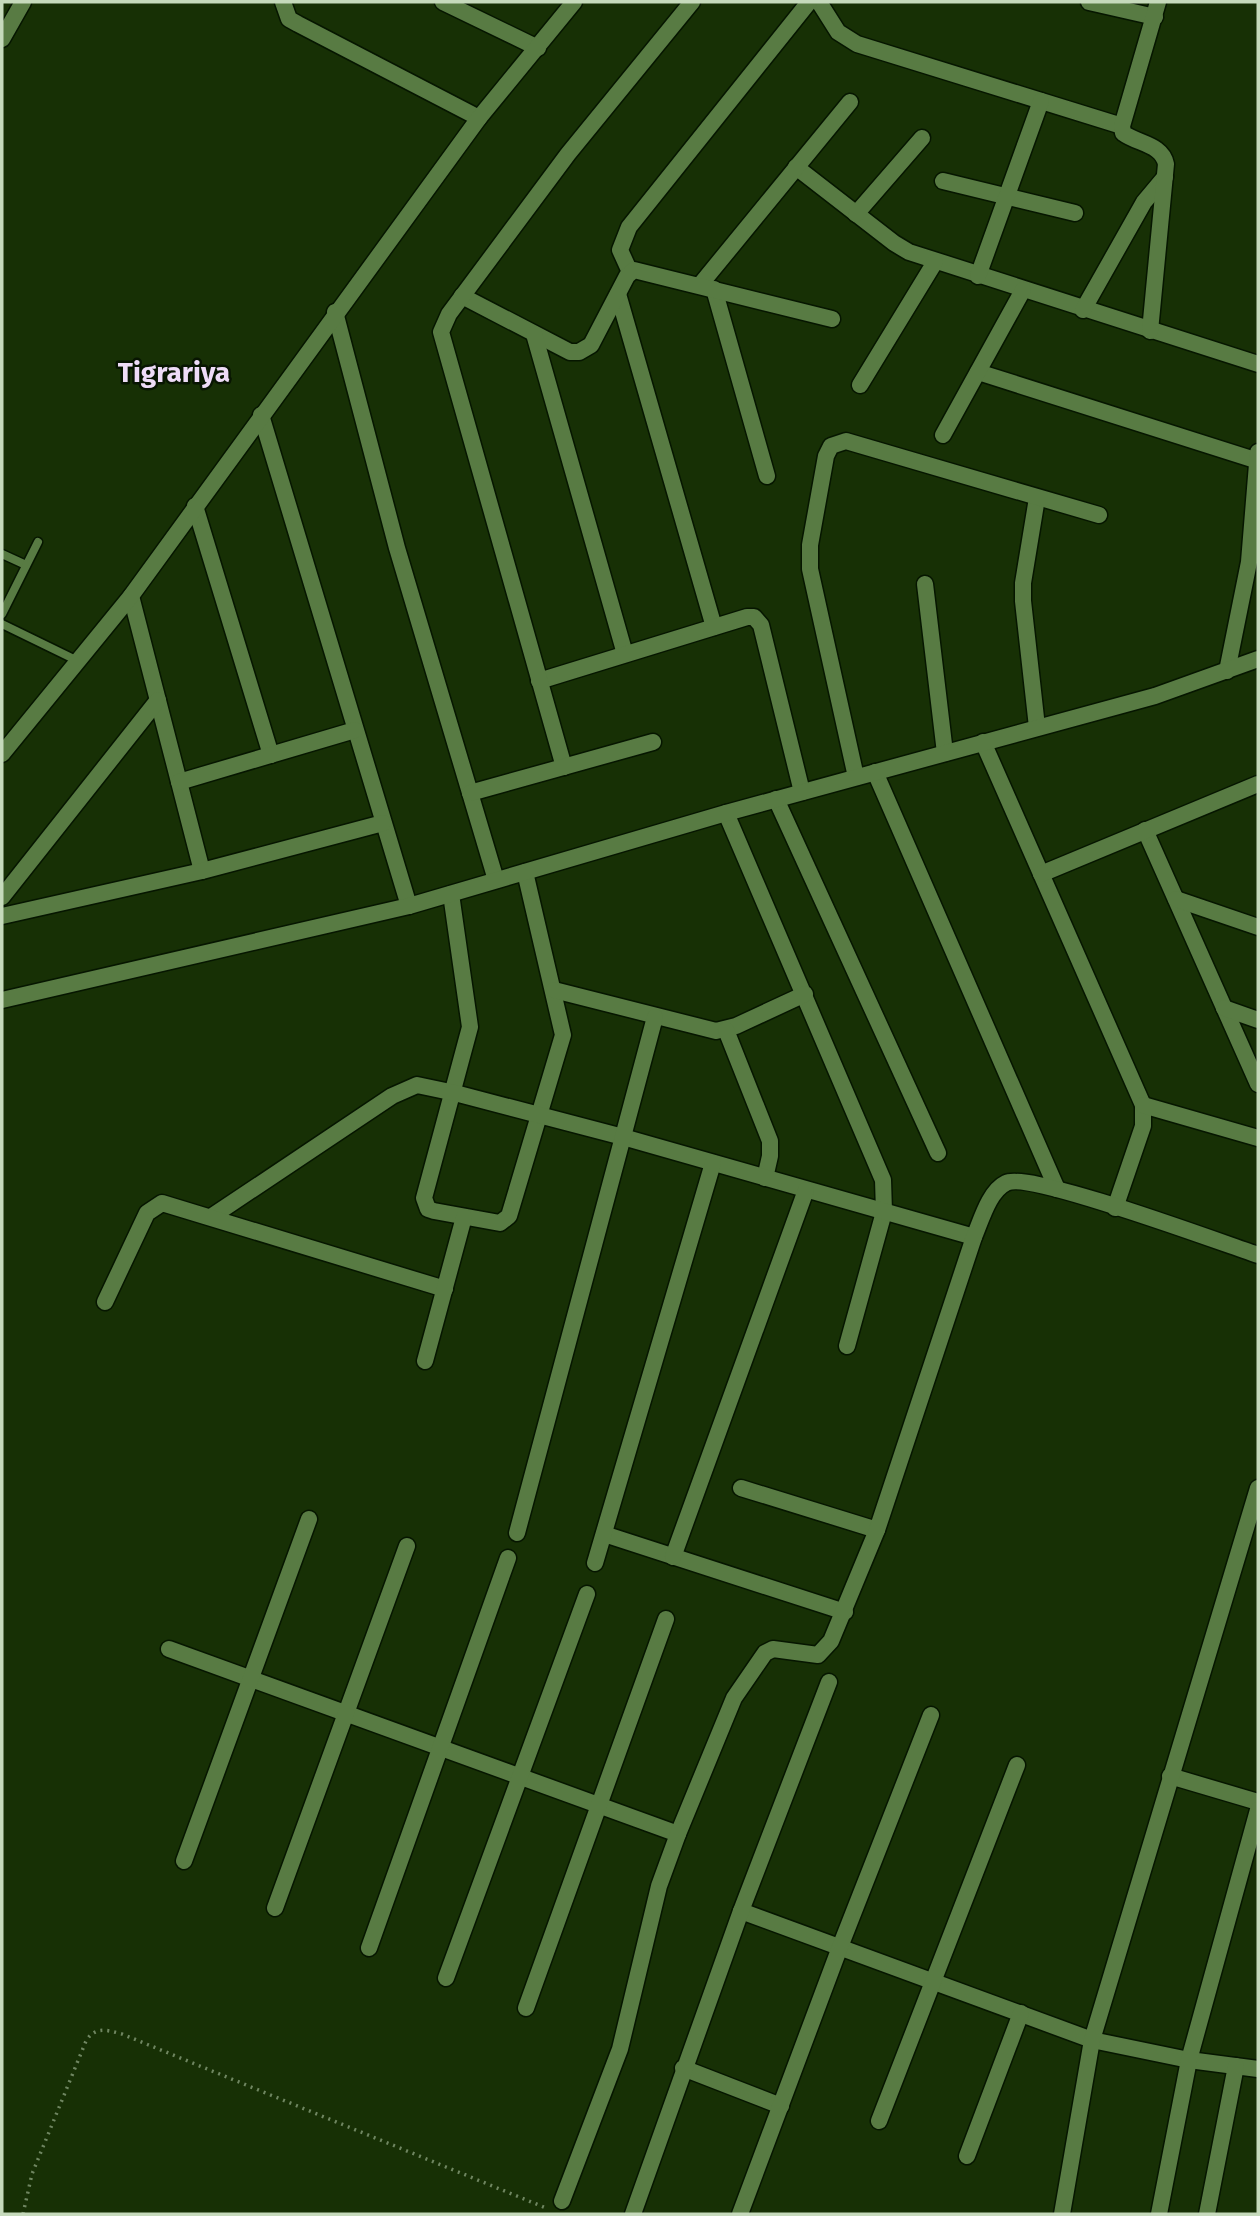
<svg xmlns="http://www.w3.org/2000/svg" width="1260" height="2216" viewBox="0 0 1260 2216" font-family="'Fira Sans',sans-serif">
<rect width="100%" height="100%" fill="#173005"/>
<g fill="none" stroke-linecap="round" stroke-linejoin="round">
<g stroke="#061600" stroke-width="11">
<g id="lane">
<polyline points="2,554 26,565"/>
<polyline points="2,614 38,542"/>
<polyline points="2,624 78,661"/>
</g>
</g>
<g stroke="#061600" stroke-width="19">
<g id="street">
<polyline points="283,2 289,19 298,24 479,118"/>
<polyline points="443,2 538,48"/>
<polyline points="819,2 838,32 857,44 1122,126"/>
<polyline points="1089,2 1155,17"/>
<polyline points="2,39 23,2"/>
<polyline points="796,167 894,243 909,252 1258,364"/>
<polyline points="943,181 1075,213"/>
<polyline points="856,214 922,138"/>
<polyline points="630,272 620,250 629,227 809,2"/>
<polyline points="978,276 1041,101"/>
<polyline points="700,285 850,102"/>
<polyline points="714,289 767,476"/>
<polyline points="618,294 714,627"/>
<polyline points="462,296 570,352 579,352 591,345 627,276 634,270 832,319"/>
<polyline points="1083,310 1144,202 1165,177"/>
<polyline points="335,312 397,548 496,880"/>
<path d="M1150 331 1166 164C1162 144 1138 144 1123 133L1122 126 1158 2"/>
<polyline points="534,334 625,654"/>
<polyline points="978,372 1258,461"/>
<polyline points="860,385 935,262"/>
<polyline points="261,415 409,906"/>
<polyline points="943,435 1023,290"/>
<polyline points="195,506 271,755"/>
<polyline points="925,584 945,753"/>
<polyline points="131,596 202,871"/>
<polyline points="1227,671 1249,562 1258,452"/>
<polyline points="539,681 747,617 754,617 761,625 802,792"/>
<polyline points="1037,727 1023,601 1023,583 1037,498"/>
<polyline points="983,742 1143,1105 1143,1126 1115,1208"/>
<polyline points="2,754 131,596 479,118 574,2"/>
<polyline points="564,767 441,332 449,314 568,154 692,2"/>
<polyline points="875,772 1057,1189"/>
<polyline points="856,777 810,569 810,545 826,456 831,446 846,441 1099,515"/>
<polyline points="179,782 355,730"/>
<polyline points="470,793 653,742"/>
<polyline points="776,799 938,1153"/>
<polyline points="726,813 883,1180 884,1212 847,1346"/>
<polyline points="1145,830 1258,1084"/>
<polyline points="1041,874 1258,784"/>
<polyline points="451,894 470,1027 424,1198 428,1209 434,1211 500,1223 509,1216 563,1035 525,872"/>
<polyline points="2,897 158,700"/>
<polyline points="1176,899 1258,927"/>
<polyline points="2,916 202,871 383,823"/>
<polyline points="554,990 716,1031 736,1026 805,994"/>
<polyline points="2,1000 409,906 726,813 1155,696 1258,659"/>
<polyline points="1224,1008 1258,1020"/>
<polyline points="726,1030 770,1141 770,1156 765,1178"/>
<polyline points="1143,1105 1258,1138"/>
<polyline points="211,1217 392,1096 417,1085 455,1093 623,1137 974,1237"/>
<polyline points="105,1302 147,1213 162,1203 445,1289"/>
<polyline points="425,1361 464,1217"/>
<polyline points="741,1488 877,1530"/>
<polyline points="517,1533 655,1017"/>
<polyline points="604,1534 845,1612"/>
<polyline points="673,1557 806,1190"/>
<polyline points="595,1563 713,1163"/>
<polyline points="169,1649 678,1834"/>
<polyline points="1170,1776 1258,1802"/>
<polyline points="184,1861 309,1519"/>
<polyline points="275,1908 407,1546"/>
<polyline points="741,1911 1092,2040 1189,2060 1258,2069"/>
<polyline points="369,1948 508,1558"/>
<polyline points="446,1978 587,1594"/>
<polyline points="526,2008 666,1619"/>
<polyline points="683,2068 781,2106"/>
<polyline points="879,2121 1017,1765"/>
<polyline points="967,2156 1021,2013"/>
<path d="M562 2201 620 2049 659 1886 678 1834 734 1698 765 1653 773 1649 818 1655 831 1641 877 1530 974 1237C981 1221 989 1191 1006 1183 1029 1171 1222 1243 1258 1255"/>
<polyline points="633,2214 741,1911 829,1682"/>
<polyline points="740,2214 840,1947 931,1715"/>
<polyline points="1062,2214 1092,2040 1258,1488"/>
<polyline points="1159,2214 1189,2060 1258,1810"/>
<polyline points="1207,2214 1236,2066"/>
</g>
</g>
<path stroke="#6f8661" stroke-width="3.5" stroke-dasharray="2 5" stroke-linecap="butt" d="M23 2214 32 2174 86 2041C95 2026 107 2030 122 2034L546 2208"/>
<use href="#lane" stroke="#587b43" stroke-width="8"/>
<use href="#street" stroke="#587b43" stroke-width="16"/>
</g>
<g text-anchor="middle" stroke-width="5" stroke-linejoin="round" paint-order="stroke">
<g font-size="28" font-weight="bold" fill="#eedcf7" stroke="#081502">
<text x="174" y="382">Tigrariya</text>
</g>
</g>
<rect width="1260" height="2216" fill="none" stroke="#c6dabc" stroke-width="7"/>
</svg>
